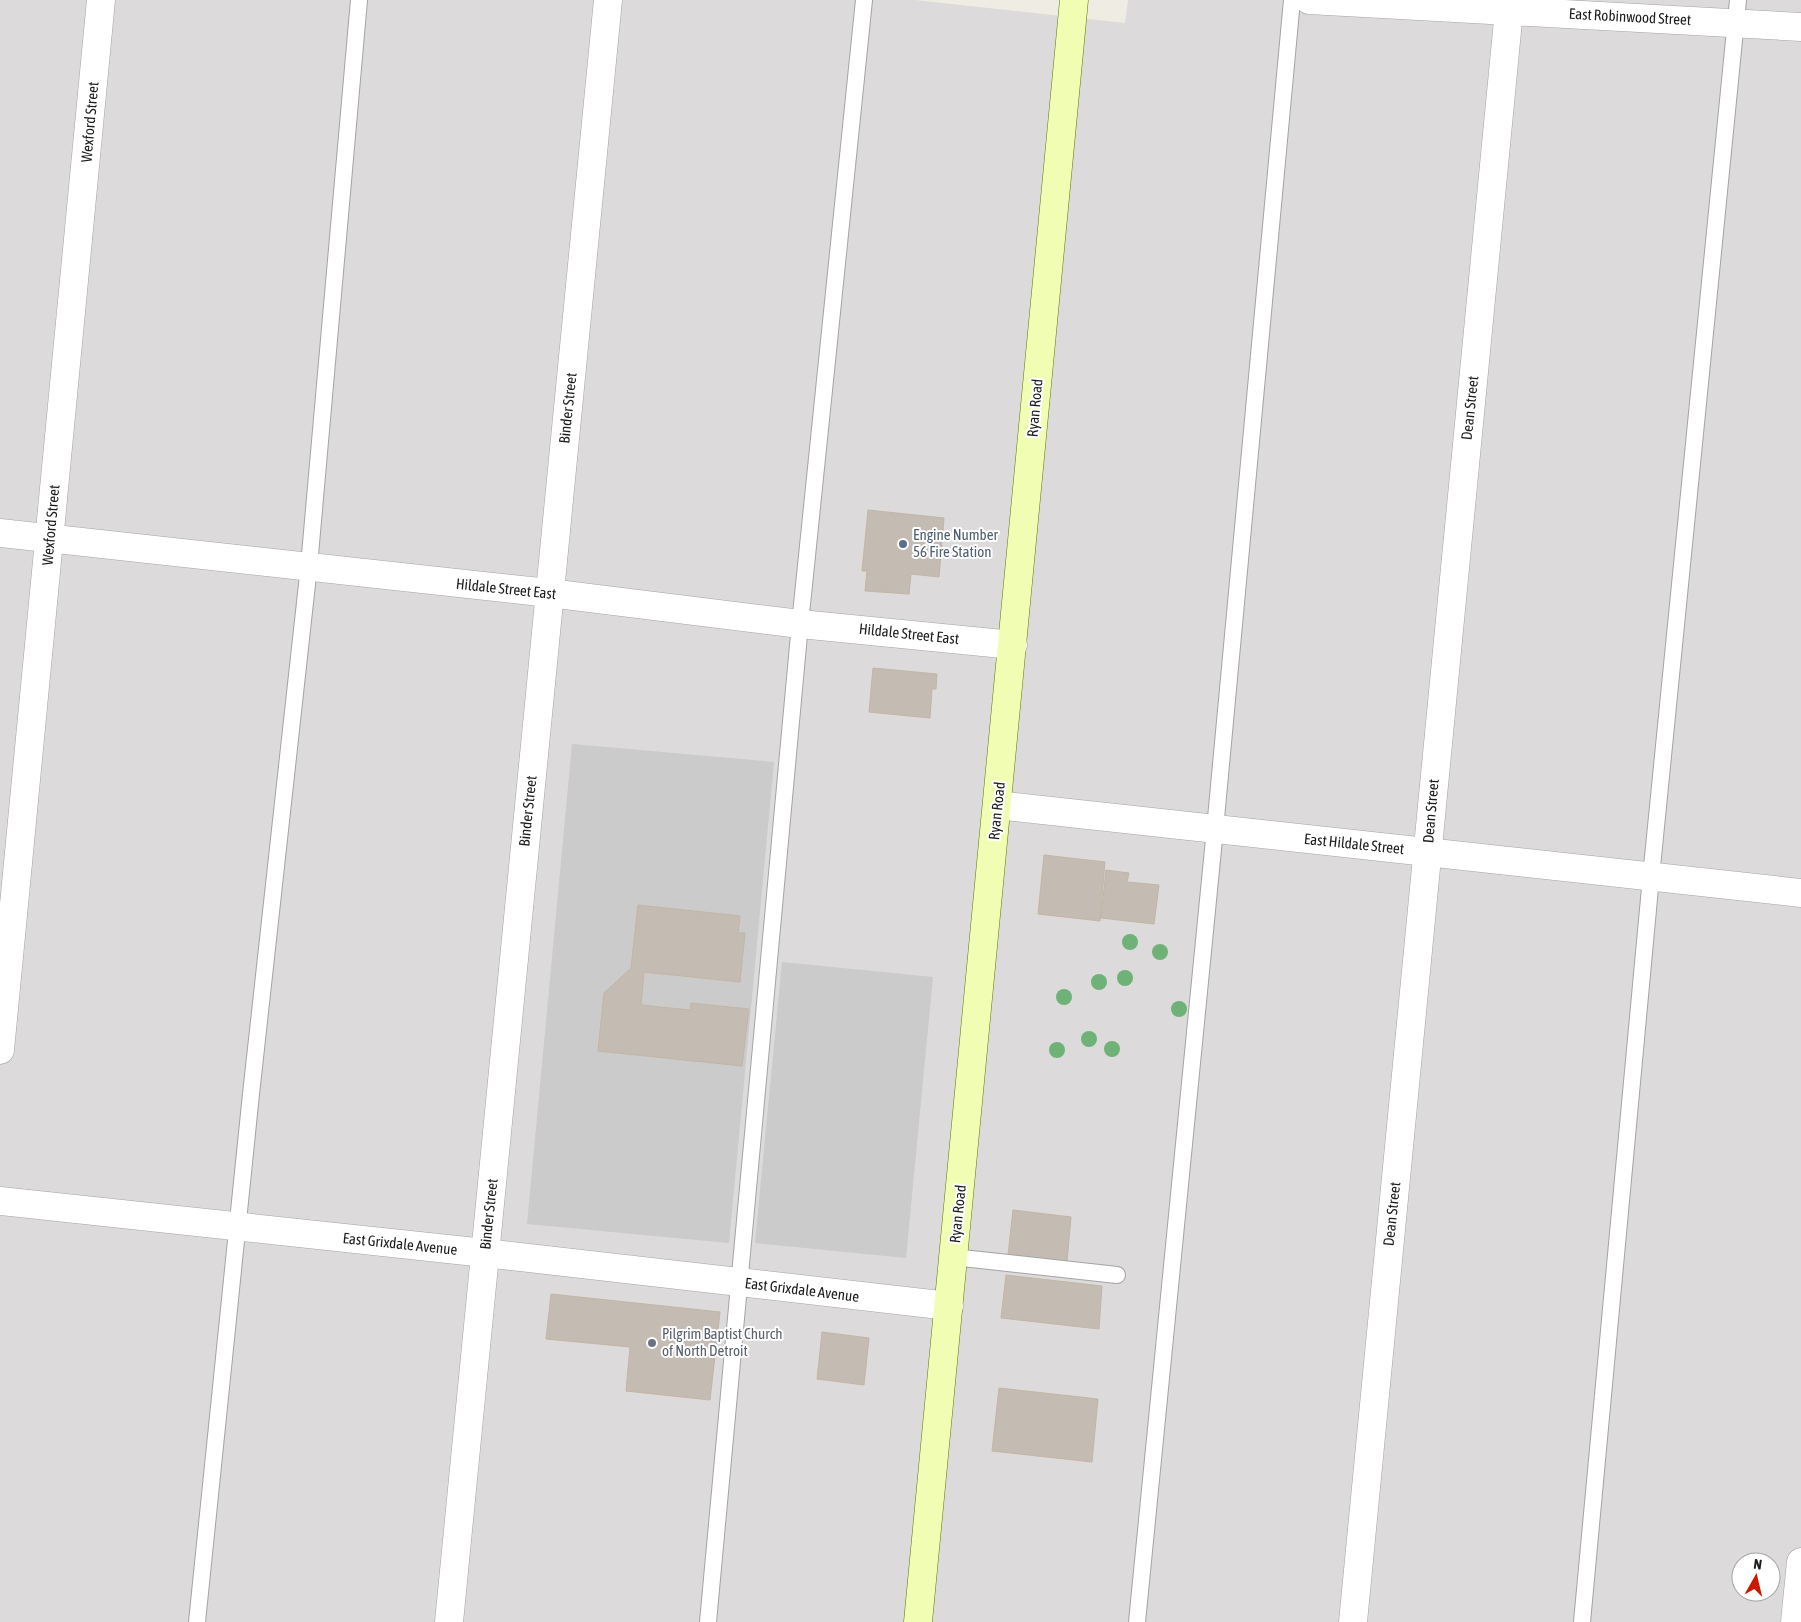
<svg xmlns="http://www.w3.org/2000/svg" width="1801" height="1622" viewBox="0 0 1801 1622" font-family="'Asap Condensed',sans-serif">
<rect width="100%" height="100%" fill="#efede3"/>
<path fill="#dcdada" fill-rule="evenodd" d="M0 0H915L1125 23 1128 0H1801V1622H0ZM1741 1562H1771V1592H1741Z"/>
<g fill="#cbcbcb">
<polygon points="572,744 774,762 729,1243 527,1224"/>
<polygon points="782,962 933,977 906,1258 755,1243"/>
</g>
<g fill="#c4bcb2" stroke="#c2b5a4">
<polygon points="868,510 944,518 939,577 911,574 909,594 865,591 867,571 862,571"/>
<polygon points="873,668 937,674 936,689 932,689 930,718 869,712"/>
<polygon points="1044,855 1105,862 1100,921 1038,914"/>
<polygon points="1106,870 1129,873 1127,882 1159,885 1154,924 1101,918"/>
<polygon points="638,905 740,916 738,933 745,933 740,982 644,972 641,1005 690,1010 691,1003 749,1009 742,1066 598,1051 604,993 631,968"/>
<polygon points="1013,1210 1071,1217 1067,1262 1008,1255"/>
<polygon points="1006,1275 1102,1286 1099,1329 1001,1318"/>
<polygon points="551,1294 720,1312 710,1400 626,1391 630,1347 546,1339"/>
<polygon points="822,1332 869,1338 864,1385 817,1379"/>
<polygon points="999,1388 1098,1399 1092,1462 992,1451"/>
</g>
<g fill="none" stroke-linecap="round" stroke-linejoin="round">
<g stroke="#a4a4a4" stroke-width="18">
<g id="lane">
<polyline points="953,1257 1117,1275"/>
<polyline points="197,1622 251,1094 309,566 359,0"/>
<polyline points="708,1622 800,624 864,0"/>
<polyline points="1137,1622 1215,829 1292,0"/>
<polyline points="1582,1622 1651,877 1738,0"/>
</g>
</g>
<g stroke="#a4a4a4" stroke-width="29">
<g id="street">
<polyline points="1309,0 1801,27"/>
<polyline points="0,533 549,593 800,624 1013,645"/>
<polyline points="997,805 1801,893"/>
<polyline points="0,1050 101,0"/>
<polyline points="0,1201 485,1253 949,1306"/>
<polyline points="449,1622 608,0"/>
<polyline points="1353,1622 1510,0"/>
<polyline points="1795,1622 1801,1562"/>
</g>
</g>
<g stroke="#5d7900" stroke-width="29">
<polyline id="secondary" points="918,1622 1074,0"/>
</g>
<use href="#lane" stroke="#fff" stroke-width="16"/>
<use href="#street" stroke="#fff" stroke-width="28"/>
<use href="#secondary" stroke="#f0fdb3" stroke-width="28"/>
</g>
<g fill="#6eb277">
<circle cx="1130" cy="942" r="8"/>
<circle cx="1160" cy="952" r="8"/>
<circle cx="1125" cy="978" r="8"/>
<circle cx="1099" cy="982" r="8"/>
<circle cx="1064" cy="997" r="8"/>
<circle cx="1179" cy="1009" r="8"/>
<circle cx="1089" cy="1039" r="8"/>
<circle cx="1112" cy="1049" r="8"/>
<circle cx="1057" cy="1050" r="8"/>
</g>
<circle fill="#5c6f8a" stroke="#fff" stroke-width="2" cx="903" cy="544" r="5"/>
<circle fill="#6b7280" stroke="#fff" stroke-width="2" cx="652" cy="1343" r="5"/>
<g text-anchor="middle" stroke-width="4" stroke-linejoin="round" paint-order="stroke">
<g font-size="15" fill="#1d1d1d" stroke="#fff">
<text transform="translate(1630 17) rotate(3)" y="5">East Robinwood Street</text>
<text transform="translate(90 122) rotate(-85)" y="5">Wexford Street</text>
<text transform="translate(568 408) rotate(-84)" y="5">Binder Street</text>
<text transform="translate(1035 408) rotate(-85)" y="5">Ryan Road</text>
<text transform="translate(1470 408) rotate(-84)" y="5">Dean Street</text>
<text transform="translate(51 525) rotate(-85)" y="5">Wexford Street</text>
<text transform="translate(506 589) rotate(6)" y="5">Hildale Street East</text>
<text transform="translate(909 634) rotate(6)" y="5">Hildale Street East</text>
<text transform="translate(528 811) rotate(-84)" y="5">Binder Street</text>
<text transform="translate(997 811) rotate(-84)" y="5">Ryan Road</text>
<text transform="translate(1431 811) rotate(-85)" y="5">Dean Street</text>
<text transform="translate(1354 844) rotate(6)" y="5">East Hildale Street</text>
<text transform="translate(489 1214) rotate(-84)" y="5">Binder Street</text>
<text transform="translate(958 1214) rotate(-84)" y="5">Ryan Road</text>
<text transform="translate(1392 1214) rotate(-84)" y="5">Dean Street</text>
<text transform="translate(400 1244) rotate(6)" y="5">East Grixdale Avenue</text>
<text transform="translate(802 1290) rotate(7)" y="5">East Grixdale Avenue</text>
</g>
<g font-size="15" fill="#4e5e75" stroke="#fff" text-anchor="start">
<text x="913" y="540">Engine Number<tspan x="913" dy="17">56 Fire Station</tspan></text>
</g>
<g font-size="15" fill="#5b616d" stroke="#fff" text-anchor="start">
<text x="662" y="1339">Pilgrim Baptist Church<tspan x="662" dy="17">of North Detroit</tspan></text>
</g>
</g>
<g transform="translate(1756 1577) rotate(8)"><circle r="24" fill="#ffffff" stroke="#a5a5a5"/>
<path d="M0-4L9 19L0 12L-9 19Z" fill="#cb1900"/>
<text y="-8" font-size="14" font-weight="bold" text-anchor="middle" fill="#1d1d1d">N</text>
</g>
</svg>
